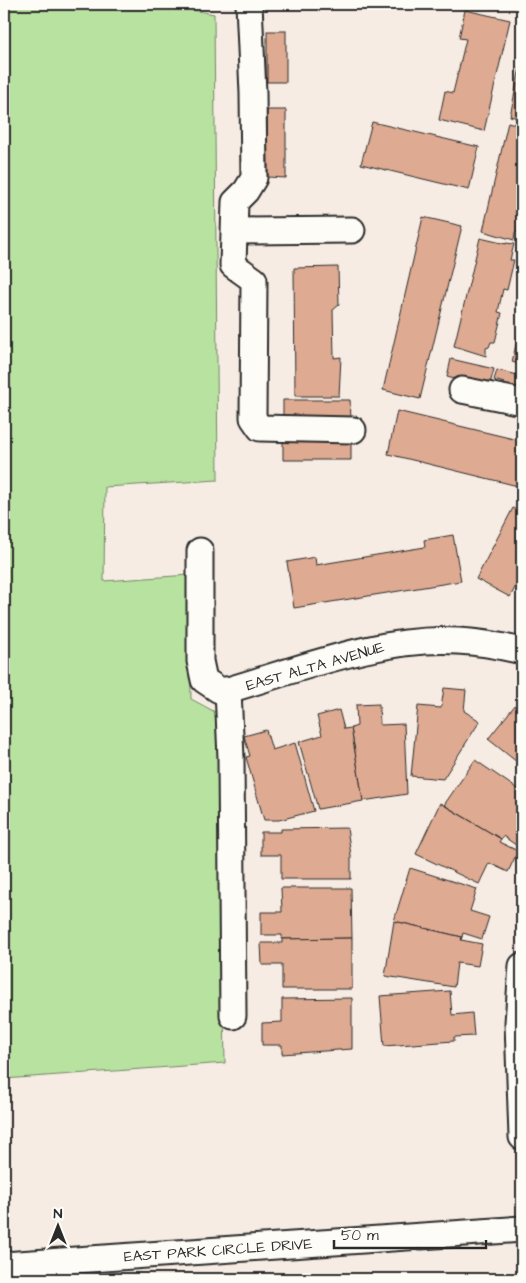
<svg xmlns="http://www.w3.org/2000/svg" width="526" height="1283" viewBox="0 0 526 1283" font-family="'Architects Daughter',sans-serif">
<rect width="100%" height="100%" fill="#f7ece3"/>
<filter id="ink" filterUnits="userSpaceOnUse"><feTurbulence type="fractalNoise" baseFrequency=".02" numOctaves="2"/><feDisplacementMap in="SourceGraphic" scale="10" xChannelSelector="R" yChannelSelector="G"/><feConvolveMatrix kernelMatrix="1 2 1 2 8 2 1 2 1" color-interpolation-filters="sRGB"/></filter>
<g filter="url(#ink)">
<polygon fill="#b8e2a0" stroke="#728666" points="4,4 175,4 187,9 214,14 218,480 105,487 104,581 189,575 191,699 219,714 225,1063 4,1079"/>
<g fill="#deaa91" stroke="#2b2b2b">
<polygon points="465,10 510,20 484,131 439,120 445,91 453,93 466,39 459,38"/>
<rect x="267" y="31" width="19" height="51"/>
<polygon points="522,58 522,119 510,116"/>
<polygon points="267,110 286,110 286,178 268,177"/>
<polygon points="372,122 479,147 469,190 361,164"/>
<polygon points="508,122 522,126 522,227 519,226 517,232 515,232 514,240 483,231"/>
<polygon points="423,217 462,226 420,399 383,390"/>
<polygon points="480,238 506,244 506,243 514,244 510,260 514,260 507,290 503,289 498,312 502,313 495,342 491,342 489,347 486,348 486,356 454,346"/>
<polygon points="338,267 339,305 333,310 334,358 341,357 339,396 295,396 294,268"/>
<polygon points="520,327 522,328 522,365 512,362"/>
<polygon points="451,359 494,369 489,388 447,377"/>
<polygon points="497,370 522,376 522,396 501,391 504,383 494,380"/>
<polygon points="283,400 350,400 351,418 283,419"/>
<polygon points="397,411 522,441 522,487 388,454"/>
<polygon points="351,440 351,460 283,460 283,441"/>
<polygon points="513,508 522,513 522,575 510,597 476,579"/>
<polygon points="453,535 461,581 294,608 287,562 315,557 316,565 425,547 424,540"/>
<polygon points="444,688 466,690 464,711 480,721 443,779 411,776 418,706 441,708"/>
<polygon points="520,699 522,701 522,766 488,739"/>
<polygon points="379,704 380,725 404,724 407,794 363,801 351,728 357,726 356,705"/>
<polygon points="339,710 344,729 351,728 363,801 318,809 299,742 322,735 317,716"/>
<polygon points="266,730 272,750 295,743 314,811 279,820 264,820 246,757 250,756 244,736"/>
<polygon points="475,760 522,792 522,808 516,817 522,821 522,844 520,848 503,836 501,839 444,805"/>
<polygon points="440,803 501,839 499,842 518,851 508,872 489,863 479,884 416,854"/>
<polygon points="347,828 351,855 351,879 281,879 281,855 261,855 261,832 281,832 281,829"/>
<polygon points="410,868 477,889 470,911 489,917 482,939 463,933 462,937 394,921"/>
<polygon points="281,888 351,888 352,938 282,939 282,935 261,935 261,912 282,912"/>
<polygon points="394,921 462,937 461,940 482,944 478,966 457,963 454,987 385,976"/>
<polygon points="352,938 352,989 282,989 282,965 262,965 261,943 282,943 282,939"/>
<polygon points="450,991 452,1015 472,1013 474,1036 454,1037 454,1041 384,1046 380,996"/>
<polygon points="352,998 352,1049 282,1054 282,1045 262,1045 262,1023 282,1022 282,999"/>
</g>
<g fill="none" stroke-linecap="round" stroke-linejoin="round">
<g stroke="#2b2b2b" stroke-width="29">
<g id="minor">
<polyline points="249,4 253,93 254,178 246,191 235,202 233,265 254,280 253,418 260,428 353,430"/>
<polyline points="235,231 352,230"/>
<polyline points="462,390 522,402"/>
<path d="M200 551V661L204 680 219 690H228C300 669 383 636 458 641 480 642 501 646 522 651"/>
<polyline points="228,690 231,758 233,1016"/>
<polyline points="522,966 518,1023 522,1137"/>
<polyline points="4,1265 522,1229"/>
</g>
</g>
<use href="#minor" stroke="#fdfcf7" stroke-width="25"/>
</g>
</g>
<g text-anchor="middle" stroke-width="5" stroke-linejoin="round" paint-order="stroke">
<g font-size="15" fill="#2b2b2b" stroke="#fdfcf7">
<text transform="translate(315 666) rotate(-16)" y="5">EAST ALTA AVENUE</text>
<text transform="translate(218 1250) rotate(-4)" y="5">EAST PARK CIRCLE DRIVE</text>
</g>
</g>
<rect width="526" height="1283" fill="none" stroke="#fdfcf7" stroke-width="20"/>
<rect x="10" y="10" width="506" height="1263" fill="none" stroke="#2b2b2b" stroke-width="2" filter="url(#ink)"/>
<g transform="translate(58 1226)" stroke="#fdfcf7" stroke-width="4" paint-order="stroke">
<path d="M0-4L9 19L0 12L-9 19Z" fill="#2b2b2b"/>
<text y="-8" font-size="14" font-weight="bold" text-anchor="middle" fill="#2b2b2b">N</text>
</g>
<path d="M334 1240v8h152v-8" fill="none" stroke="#2b2b2b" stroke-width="2.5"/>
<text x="341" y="1240" font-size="15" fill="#2b2b2b" stroke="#fdfcf7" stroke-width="4" paint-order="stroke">50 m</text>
</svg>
